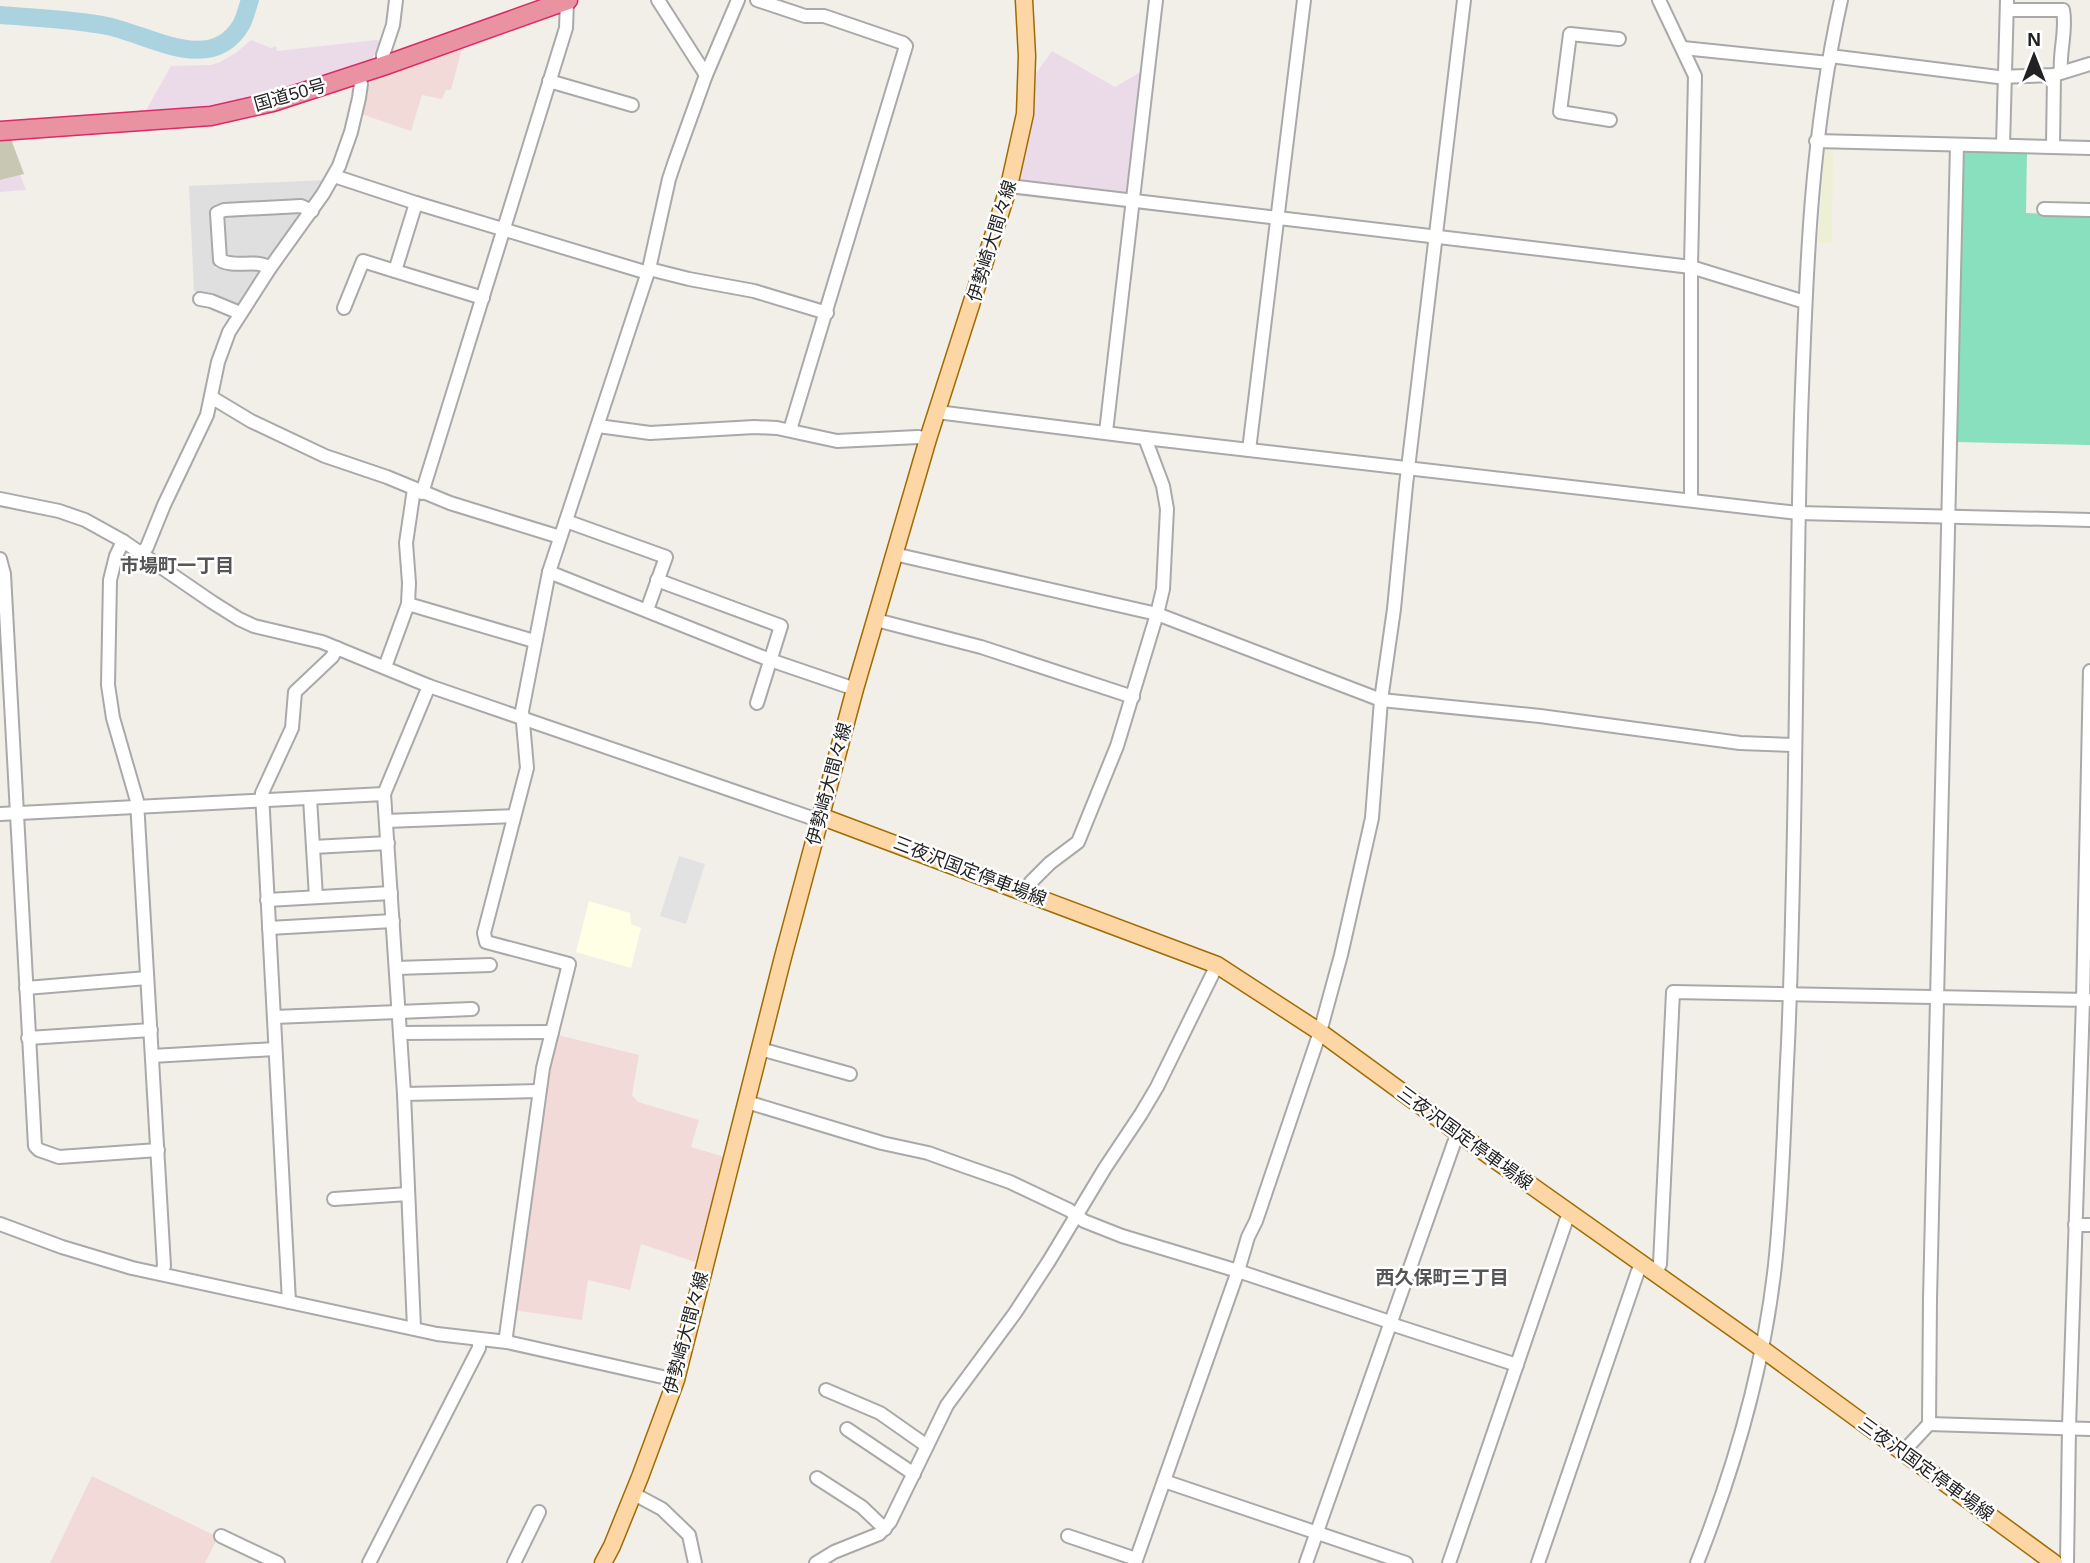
<svg xmlns="http://www.w3.org/2000/svg" width="2090" height="1563" viewBox="0 0 2090 1563" font-family="Arial,'Noto Sans JP',sans-serif">
<rect width="100%" height="100%" fill="#f2efe9"/>
<g fill="#e0dfdf">
<polygon points="325,180 310,201 212,207 215,268 257,267 260,275 239,304 233,306 194,291 189,186"/>
<polygon points="298,210 301,218 271,258 229,261 221,254 223,215"/>
</g>
<g fill="#f2dad9">
<polygon points="463,45 451,90 446,90 442,99 422,95 411,131 361,114 371,78"/>
<polygon points="558,1035 639,1055 632,1095 638,1102 699,1120 691,1147 725,1157 695,1262 641,1244 630,1290 588,1280 582,1320 513,1310 549,1062"/>
<polygon points="92,1476 218,1537 205,1563 50,1563"/>
</g>
<g fill="#ebdbe8">
<polygon points="251,40 271,48 276,46 277,51 376,40 380,41 380,46 370,62 274,94 204,109 145,112 171,66 211,65 220,62 236,53"/>
<polygon points="1052,51 1115,87 1144,70 1127,196 1023,183 1018,175 1031,113 1035,75"/>
<polygon points="20,175 26,190 0,192 0,180"/>
</g>
<polygon fill="#ffffe5" points="589,901 630,913 631,924 641,928 631,968 576,952"/>
<polygon fill="#c7c7b4" points="11,139 24,174 0,180 0,140"/>
<polygon fill="#eef0d5" points="1825,146 1833,147 1832,243 1818,243"/>
<polygon fill="#88e0be" points="1970,149 2027,150 2026,213 2090,215 2090,445 1955,442 1961,154"/>
<polygon fill="#e2e2e2" points="679,856 705,864 686,924 660,916"/>
<g fill="none" stroke-linecap="round" stroke-linejoin="round">
<path stroke="#aad3df" stroke-width="18" d="M0 15C36 18 72 19 107 26 148 34 211 76 241 25 245 18 247 8 250 0"/>
<g stroke="#a9a9a9" stroke-width="16">
<g id="minor">
<polyline points="658,0 706,75"/>
<polyline points="757,0 805,16 824,16 903,43 906,46 790,430"/>
<polyline points="1659,0 1695,76 1691,267 1691,500"/>
<path d="M2007 10H2063C2067 30 2059 52 2061 72"/>
<polyline points="1683,48 1829,63"/>
<polyline points="1830,56 1998,77 2054,75 2090,64"/>
<polyline points="383,66 383,55 393,25 396,0"/>
<polyline points="549,81 632,105"/>
<polyline points="1610,120 1560,112 1570,34 1619,39"/>
<polyline points="1816,141 2090,148"/>
<polyline points="2003,145 2007,0"/>
<polyline points="2053,146 2054,75"/>
<polyline points="334,176 416,203 648,273"/>
<polyline points="1009,186 1691,267 1805,302"/>
<polyline points="416,203 395,271 483,298"/>
<polyline points="2044,209 2090,210"/>
<path d="M270 268C255 258 235 269 220 260L217 213 224 210 301 206 312 211"/>
<polyline points="649,269 689,279 754,291 827,313"/>
<polyline points="200,299 211,301 240,313"/>
<polyline points="344,308 363,261 395,271"/>
<polyline points="211,397 251,421 325,456 387,477 450,503 560,537"/>
<polyline points="937,412 1145,438 1798,513 2090,520"/>
<polyline points="598,426 650,433 754,427 777,428 837,441 918,437 928,439"/>
<polyline points="1106,432 1156,0"/>
<polyline points="1249,450 1304,0"/>
<polyline points="422,493 566,28 567,1"/>
<polyline points="0,499 59,511 85,520 123,541 212,602 239,619 254,626 322,642 429,686 809,817 816,818 820,816"/>
<polyline points="566,521 666,557 647,610"/>
<polyline points="123,541 116,556 110,580 108,685 113,718 137,801 164,1266 161,1274"/>
<polyline points="141,554 147,547 164,505 207,415 218,362 229,332 270,268 323,194 339,166 351,132 359,98 361,84 357,75"/>
<polyline points="894,554 1157,614 1381,700 1540,716 1740,743 1794,745"/>
<polyline points="0,559 4,574 35,1146 39,1150 59,1157 158,1150"/>
<polyline points="549,572 770,660 855,689"/>
<polyline points="657,580 781,626 757,703"/>
<polyline points="408,604 534,641"/>
<polyline points="876,620 981,647 1133,697"/>
<polyline points="385,667 408,604 409,583 406,543 414,489"/>
<polyline points="310,798 316,897"/>
<polyline points="0,814 384,794"/>
<polyline points="386,821 514,816"/>
<polyline points="313,847 388,843"/>
<polyline points="1025,891 1031,882 1050,863 1078,842 1117,746 1157,614 1163,589 1167,509 1163,486 1145,438"/>
<polyline points="267,900 391,893"/>
<polyline points="269,928 393,921"/>
<polyline points="396,968 490,965"/>
<polyline points="26,988 147,978"/>
<polyline points="274,1017 472,1009"/>
<polyline points="400,1033 552,1032"/>
<polyline points="28,1038 151,1030"/>
<polyline points="760,1049 850,1074"/>
<polyline points="152,1056 275,1049"/>
<polyline points="404,1094 539,1091"/>
<polyline points="747,1102 882,1143 928,1153 964,1166 1010,1182 1069,1210 1084,1221 1122,1236 1238,1271 1384,1320 1394,1325 1517,1365"/>
<polyline points="334,1199 408,1194"/>
<polyline points="0,1224 62,1247 132,1268 437,1334 507,1342 676,1380"/>
<polyline points="2075,1225 2090,1225"/>
<polyline points="1656,1274 1660,1264 1673,992 2090,1000"/>
<polyline points="289,1302 262,793 292,728 295,692 332,657 337,648"/>
<polyline points="414,1328 404,1094 384,794 429,686"/>
<polyline points="507,1342 506,1336 543,1068 569,964 486,942 484,933 527,768 522,711 549,572 649,269 669,179 675,161 706,75 738,0"/>
<polyline points="826,1390 880,1413 927,1446"/>
<polyline points="1929,1424 2090,1429"/>
<polyline points="847,1429 914,1474"/>
<polyline points="1903,1452 1929,1424 1930,1299 1957,145"/>
<polyline points="817,1478 862,1507 885,1529"/>
<polyline points="1164,1481 1406,1563"/>
<polyline points="634,1494 662,1509 689,1535 695,1563"/>
<polyline points="221,1536 278,1563"/>
<polyline points="1068,1536 1136,1559"/>
<polyline points="369,1563 479,1348 479,1340"/>
<polyline points="514,1563 539,1512"/>
<polyline points="816,1563 834,1552 879,1534 890,1522 947,1405 1015,1313 1049,1261 1105,1168 1141,1114 1157,1087 1217,965"/>
<polyline points="1135,1563 1238,1271 1248,1237 1256,1221 1320,1032 1341,955 1372,818 1381,700 1394,609 1406,485 1464,0"/>
<polyline points="1306,1563 1454,1143 1460,1134"/>
<polyline points="1449,1563 1566,1221 1571,1214"/>
<polyline points="1538,1563 1638,1271 1643,1265"/>
<path d="M1697 1563C1734 1469 1764 1366 1775 1265 1783 1191 1784 1117 1788 1043 1797 835 1795 626 1801 417 1806 277 1810 138 1841 0"/>
<polyline points="2067,1563 2069,1427 2083,1000 2090,671"/>
</g>
</g>
<g stroke="#a06b00" stroke-width="19">
<g id="major">
<polyline points="820,816 1217,965 1320,1032 1491,1157 1761,1348 2054,1563"/>
<polyline points="603,1563 612,1546 640,1477 676,1380 783,957 855,689 928,439 1009,186 1025,114 1027,56 1024,0"/>
</g>
</g>
<g stroke="#dc2a67" stroke-width="21">
<polyline id="highway" points="0,131 211,116 273,102 383,66 568,0"/>
</g>
<use href="#minor" stroke="#fff" stroke-width="12"/>
<use href="#major" stroke="#fcd6a4" stroke-width="16"/>
<use href="#highway" stroke="#e892a2" stroke-width="18"/>
</g>
<g text-anchor="middle" stroke-width="5" stroke-linejoin="round" paint-order="stroke">
<g font-size="18" fill="#222" stroke="#fff">
<text transform="translate(290 95) rotate(-16)" y="6">国道50号</text>
<text transform="translate(992 241) rotate(-73)" y="6">伊勢崎大間々線</text>
<text transform="translate(829 784) rotate(-75)" y="6">伊勢崎大間々線</text>
<text transform="translate(970 871) rotate(21)" y="6">三夜沢国定停車場線</text>
<text transform="translate(1465 1138) rotate(36)" y="6">三夜沢国定停車場線</text>
<text transform="translate(686 1333) rotate(-75)" y="6">伊勢崎大間々線</text>
<text transform="translate(1926 1469) rotate(36)" y="6">三夜沢国定停車場線</text>
</g>
<g font-size="19" font-weight="bold" fill="#555" stroke="#fff">
<text x="177" y="572">市場町一丁目</text>
<text x="1442" y="1284">西久保町三丁目</text>
</g>
</g>
<g transform="translate(2034 56)" stroke="#ffffff" stroke-width="5" paint-order="stroke">
<path d="M0-5L12 26L0 18L-12 26Z" fill="#222222"/>
<text y="-10" font-size="19" font-weight="bold" text-anchor="middle" fill="#222222">N</text>
</g>
</svg>
